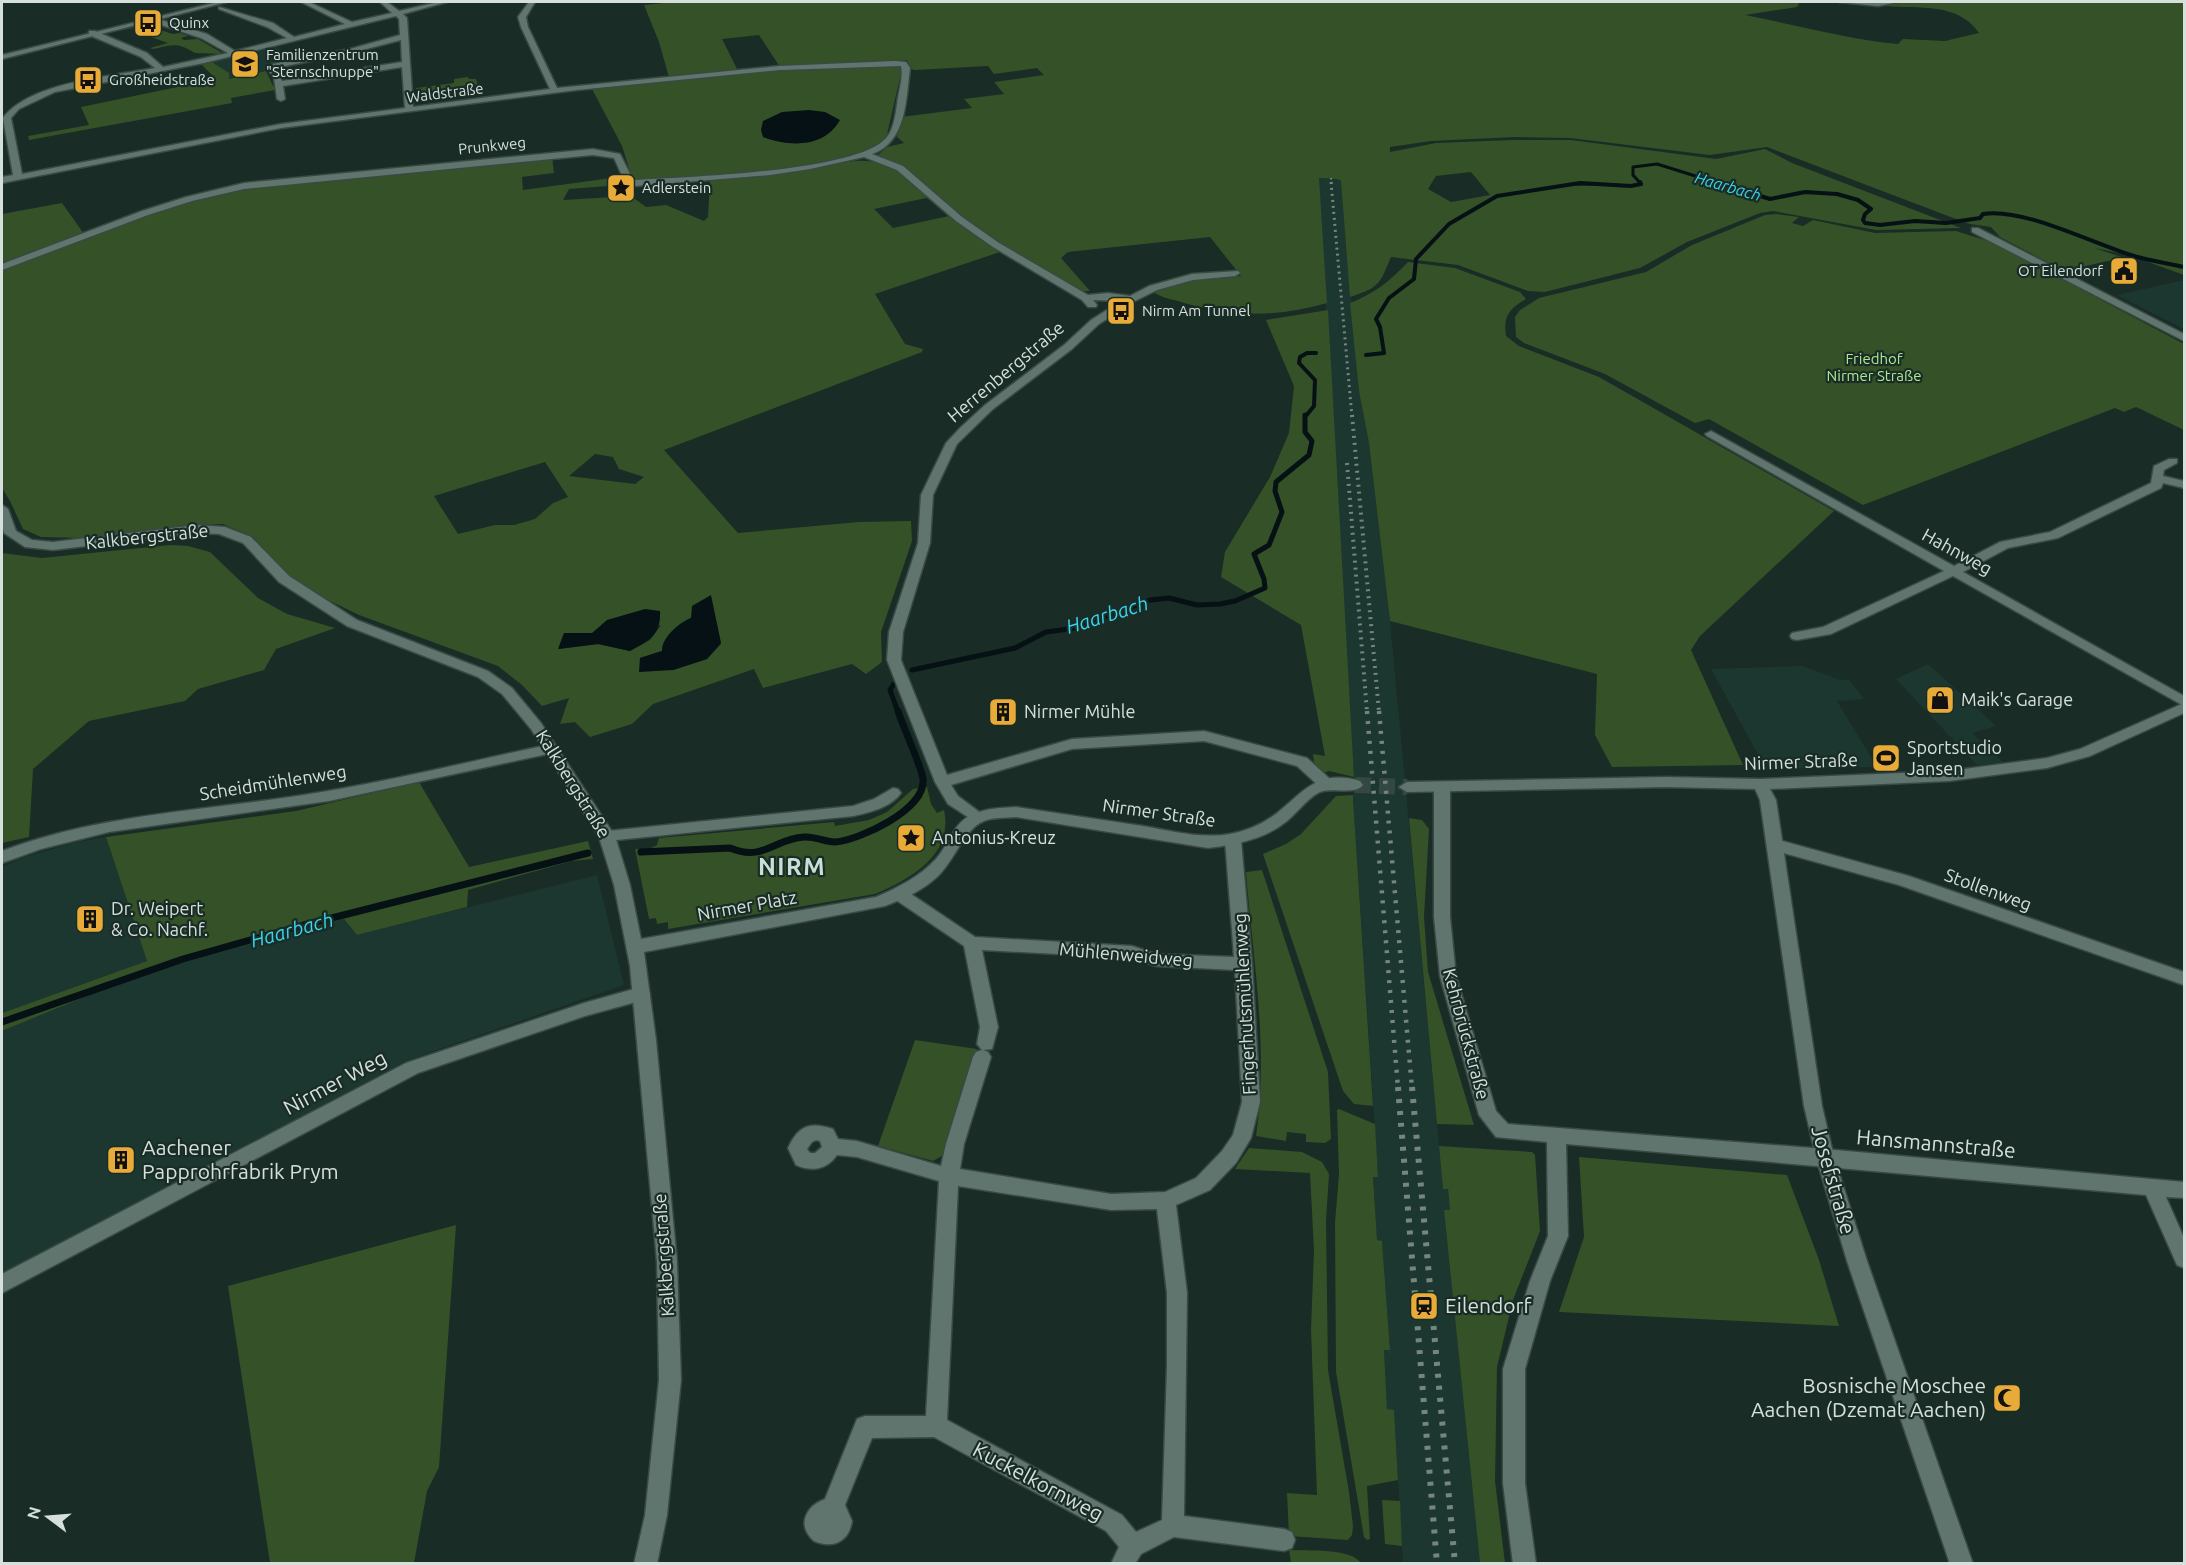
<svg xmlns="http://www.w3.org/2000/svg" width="2186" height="1565" viewBox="0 0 2186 1565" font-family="Ubuntu,sans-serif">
<rect width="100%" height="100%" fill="#192c26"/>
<g fill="#1c3730">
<polygon points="275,47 301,59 266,66 269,70 229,79 229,73 212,62"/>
<polygon points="1318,178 1337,179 1341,181 1359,391 1369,443 1390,621 1443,1188 1448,1189 1450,1210 1444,1210 1480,1563 1403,1563 1394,1411 1387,1409 1384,1350 1390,1350 1382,1242 1377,1241 1373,1176 1378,1176 1353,799 1354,777"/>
<polygon points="2184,280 2184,329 2117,295"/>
<polygon points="1928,664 1996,726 1972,733 2003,762 1977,765 1896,679"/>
<polygon points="1803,666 1840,680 1849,680 1864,699 1837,701 1877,767 1766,769 1711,669"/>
<polygon points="106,837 147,961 2,1013 2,867 25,857 77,842"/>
<polygon points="597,875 624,985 408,1060 2,1274 2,1031 116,984 190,960 344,918 357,935"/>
</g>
<g fill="#355127" fill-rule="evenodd">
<path d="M673 2H1800L1797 7 1745 15C1796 25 1847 39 1898 44L1903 39 1945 41 1979 33C1958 2 1919 9 1886 6L1882 2H1860H2184V275L2129 255 2094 248 2128 259C2106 260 2087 265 2068 273L2000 237 1991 227 1970 224 1948 216 1767 147 1710 155 1570 138 1516 137 1431 141 1390 147V152L1436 143 1512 140H1571L1716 159 1765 149 1792 163 1961 228 1876 230 1773 211 1760 213 1687 242 1640 268 1545 292 1528 291 1458 265 1391 257C1379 285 1380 287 1350 297L1341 181 1337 179 1319 178 1327 303C1277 318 1228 317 1178 301 1170 299 1159 297 1152 291L1194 279 1241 276 1210 237 1068 252 1061 258 1090 291H1083L1036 267 1002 244 965 218 904 167 878 155 887 147 904 143 897 137 901 117 972 108 964 99 1004 94 994 82 1044 75 1037 68 994 74 988 66 915 70 911 69 907 60 780 67 759 35 722 39 738 71 669 77 659 42 644 5ZM1471 172 1490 195 1451 202 1428 189 1436 176Z"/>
<path d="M145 25 173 34 179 33 188 36 181 38 184 40 198 39 224 54 195 53C179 44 178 43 153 49L150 48 168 43 137 32 140 31 134 28 117 31Z"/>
<polygon points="212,62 229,73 229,79 266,71 273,86 276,86 275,90 231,98 232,103 29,140 28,136 89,125 81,107 216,79 202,65"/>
<path d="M900 65 902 69 886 139C857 161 820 163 785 168 736 175 688 178 638 181L632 178 622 146 592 89 780 69Z"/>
<polygon points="468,77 469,79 476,79 478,85 417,93 416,88 454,83 454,79"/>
<path d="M552 157 554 173 522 177 523 190 619 177 621 185 569 189 563 200 631 196 646 207 666 205 704 221 708 217 710 180 855 161C887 158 908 178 931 197L874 209 893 228 949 216 1000 252 875 294 905 344 923 349 922 352 664 450 738 533 859 522 911 521 912 541 881 632 882 662 866 674 852 664 763 688 754 669 653 704 632 724 590 737 575 722 560 724 569 698 542 706 522 685 498 666 359 615 320 596 289 576 253 537 223 524 199 525 81 538 41 537 23 529 10 501 2 488V269C87 235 172 200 264 185ZM595 454 613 457 619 469 644 477 635 484 569 476ZM545 462 568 497 553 503 535 519 514 525H495L458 534 434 496ZM691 618 716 622 721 644 707 659 673 670 640 658 662 651C662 637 679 623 691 618ZM661 625 650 640 630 651 598 644 559 649 564 633H592Z"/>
<polygon points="62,203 84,234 2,265 2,214"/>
<polygon points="1776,214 1799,217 1792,223 1803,226 1813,220 1875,233 1956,231 1994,243 2184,344 2184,430 2136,407 2124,412 2115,408 1863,505 1709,419 1695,423 1605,374 1524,343 1516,337 1515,317 1520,310 1539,298 1646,272 1692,245 1765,215"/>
<path d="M1408 262 1455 268 1520 292 1526 299C1509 309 1503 316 1506 336L1519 346 1599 377 1834 511 1700 636 1691 650 1743 765 1612 767 1595 735 1597 674 1390 621 1369 443 1359 391 1350 303C1375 293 1390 281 1408 262Z"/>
<polygon points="1328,310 1354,777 1329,771 1323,773 1314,765 1313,754 1325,756 1301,625 1221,577 1225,552 1270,477 1289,433 1294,386 1266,320"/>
<polygon points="170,545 188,546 210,552 258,598 287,614 335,628 276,649 264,670 198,689 185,701 89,721 33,769 29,837 2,843 2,553 42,558"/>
<polygon points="419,782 469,867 588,841 593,859 572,861 468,890 467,907 357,935 344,919 190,960 116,984 2,1031 2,1013 147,961 106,837 296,811"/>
<path d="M927 787 931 804 937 813 944 810C954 855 910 879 875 894L668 929V922L657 924 656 918 649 919 635 849H649L657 845 659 838 834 822 835 826 869 820 887 812 913 789Z"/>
<polygon points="1353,795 1353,799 1373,1106 1354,1104 1343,1091 1263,854 1286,844 1301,834 1336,796"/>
<polygon points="1409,818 1422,820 1429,829 1424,917 1428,972 1474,1125 1437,1124"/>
<path d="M1262 870 1328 1072 1331 1139 1325 1143 1306 1142V1134L1287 1132 1286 1141 1256 1136C1269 1050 1253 959 1246 872Z"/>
<polygon points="915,1040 977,1049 945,1154 933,1161 878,1146"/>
<polygon points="1339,1109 1375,1124 1378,1177 1373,1177 1377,1240 1382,1241 1390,1350 1384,1350 1387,1409 1394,1410 1398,1480 1367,1486 1370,1539 1367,1540 1364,1537 1336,1372 1335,1223 1339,1174 1337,1110"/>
<polygon points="1439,1146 1532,1152 1535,1155 1540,1231 1513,1300 1497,1367 1495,1481 1505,1563 1480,1563 1444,1210 1450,1210 1448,1189 1443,1189"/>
<polygon points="1249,1148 1302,1152 1322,1162 1329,1174 1326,1221 1328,1370 1349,1492 1353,1526 1352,1535 1348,1540 1289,1536 1287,1493 1317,1495 1311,1329 1314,1251 1310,1173 1235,1169"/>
<polygon points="1579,1157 1787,1175 1819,1260 1839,1326 1559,1312 1584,1237"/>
<polygon points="456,1225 439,1467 427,1491 414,1563 270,1563 228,1286"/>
<polygon points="1382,1500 1400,1501 1402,1546 1385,1544"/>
<path d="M1289 1550C1308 1551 1351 1548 1361 1563H1291Z"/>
</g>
<g fill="#051114">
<path d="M809 110 825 112 840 120C824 148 790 147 763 137L761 130 763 121 782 112Z"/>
<path d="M711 595 721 643 707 659 673 670 639 672 640 658 662 651C662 637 679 623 691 618L692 606Z"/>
<path d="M645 609 660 611C661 635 650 640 630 651L598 644 558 649 564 633H592L607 620Z"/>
</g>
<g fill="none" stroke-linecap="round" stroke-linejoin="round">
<g stroke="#051114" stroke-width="3">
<polyline points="1575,184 1595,184"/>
<polyline points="1641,184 1633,175 1633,167 1657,164 1721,184"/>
</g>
<g stroke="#051114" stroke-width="4">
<path d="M1715 182 1770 199 1805 192 1837 194 1858 200 1871 209 1865 214 1863 220 1865 223 1880 225 1915 221 1946 223 1980 218 1983 214C2023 207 2093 244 2134 256 2150 261 2167 263 2184 267"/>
<polyline points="1366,355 1384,353 1380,327 1376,319 1389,298 1414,279 1416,259 1449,224 1497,196 1580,183 1631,186 1641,184 1640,182"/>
<polyline points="1305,417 1314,406 1315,380 1299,363 1300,357 1307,353 1316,353"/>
</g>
<g stroke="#051114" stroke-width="5">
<polyline points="912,670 1015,648 1046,632 1076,628 1150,600 1169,598 1197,605 1220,604 1235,601 1265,588 1264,579 1254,554 1269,545 1282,512 1275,491 1276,482 1309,455 1312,441 1305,432 1305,415"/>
<polyline points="893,685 890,690 898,712"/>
</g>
<g stroke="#051114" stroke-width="7">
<path d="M641 852 730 848C764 862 773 839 804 837 815 836 824 842 835 842 859 840 926 810 923 779 921 765 903 727 898 711"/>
<polyline points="2,1022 183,959 304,925 588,853"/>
</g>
<polyline stroke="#354741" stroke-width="16" stroke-dasharray="16 8" stroke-linecap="butt" points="1355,785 1407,787"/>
<g stroke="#3a4944" stroke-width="3">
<g id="street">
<path d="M301 2H309L352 22 392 13 380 2H387L399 11 438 2H447L403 14 407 18 413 107 550 89 521 27 518 17 529 2H535L526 17 528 27 557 88 780 66 895 61 906 62 910 68C906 99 907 142 872 154L903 166 962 217 999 243 1088 295 1108 293 1130 296 1149 286 1192 274 1238 271 1240 273 1235 276 1193 280 1157 290 1135 301 1099 324 1072 349 993 409 957 444 933 495 930 543 903 632 901 660 947 775 1072 739 1204 731 1307 758 1331 780 1334 784 1331 788H1321L1297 766 1204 741 1072 749 951 785 958 796 982 814 985 818 982 822 977 823 948 804 935 782 887 660 889 632 918 543 921 495 946 443 961 427 985 405 1064 345 1091 320 1121 301 1093 300 1097 305 1096 307H1088L1082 300 993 247 956 221 897 170 864 157 810 169 770 175 635 186 625 182 614 158 593 155 244 189 192 201 148 215 2 270V264L142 211 186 197 244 183 593 149 620 154 632 178 636 180C684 177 860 172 887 137 895 127 896 109 898 97 900 88 903 75 901 66L780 70 577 90 281 128 2 183V177L13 175 3 118C30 82 112 76 155 68L141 57 89 35V31H95L147 53 163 67 228 53 201 38 158 24 161 20 207 34 235 51 287 38 267 27 219 9V7L273 23 294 37 345 24ZM396 16 399 19 400 35 350 49 273 64 267 68 274 78 277 99 281 101 285 99 283 86 402 67 405 108 281 124 22 174 11 118 19 109 55 92 204 63ZM401 40 402 62 282 81 275 68 351 53Z"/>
<polygon points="1839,2 1899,2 1878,6"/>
<polygon points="1972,228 1978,228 2184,334 2184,341 1972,232"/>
<polygon points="1711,431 1954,566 2000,542 2050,532 2151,483 2154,466 2169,459 2177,459 2177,463 2164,470 2163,476 2184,481 2184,488 2163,483 2161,488 2058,538 2008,548 1963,572 2184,696 2184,706 1953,576 1831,634 1797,640 1792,639 1790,636 1792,633 1823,627 1944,571 1707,436 1705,434"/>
<path d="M552 744 559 749 557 752 329 801 109 832 41 849 2 863V851C97 815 197 811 297 796 383 783 467 762 552 744Z"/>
<polygon points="1442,782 1450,787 1450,917 1456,976 1496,1111 1508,1124 1825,1149 2184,1182 2184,1198 2166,1197 2184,1238 2184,1268 2177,1265 2146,1195 1566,1144 1568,1236 1550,1281 1525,1369 1525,1483 1536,1564 1513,1564 1503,1483 1503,1369 1530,1281 1548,1236 1547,1142 1496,1137 1479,1115 1440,976 1434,917 1434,787"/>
<path d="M893 788 898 789 901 793C890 808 870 812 854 816L607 841 602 840 599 836 602 832 607 831 853 806 874 799Z"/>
<path d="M1233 834 1239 836 1241 840 1252 964 1260 1102 1251 1138 1236 1163 1210 1190 1176 1205 1187 1293 1184 1516 1284 1529 1292 1532 1295 1540 1292 1548 1284 1551 1174 1537 1141 1554 1135 1564H1111L1119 1547 1106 1531 934 1437 872 1438 845 1505 852 1521C849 1542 833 1549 814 1541 796 1525 806 1506 825 1499L857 1419 865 1416H926L939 1181 857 1157 837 1155C827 1170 811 1172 796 1165L788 1148C798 1126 810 1121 833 1129L838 1139 857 1141 941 1166 946 1144 973 1057 976 1052 982 1050 977 1044 980 1027 964 946 893 898 891 894 893 890H905L975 937 1132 946 1156 954 1234 957 1225 840 1227 836ZM982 950 1132 958 1156 966 1235 970 1242 1102 1233 1135 1222 1151 1196 1178 1165 1192 1111 1194 960 1169 964 1144 991 1057 988 1052 983 1050 992 1049 998 1027ZM816 1140 820 1141 822 1147 815 1153H810L807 1149 812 1142ZM958 1186 1111 1210 1157 1209 1167 1293V1366L1162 1520 1136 1532 1122 1515 947 1420Z"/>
<polygon points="1775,839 1909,876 2184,972 2184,985 1899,885 1769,849 1767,845 1769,841"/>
<polygon points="641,987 647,989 650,994 647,999 585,1016 418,1073 2,1293 2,1274 406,1063 584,1003"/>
</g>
</g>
<g stroke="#3a4944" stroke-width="3">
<g id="secondary">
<polygon points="218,2 227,2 2,59 2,55"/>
<path d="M2 505 8 509 16 531 32 540 53 542 197 525 225 527 251 537 289 576 357 620 488 671 512 688 541 723 615 836 630 885 641 939 876 897C899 887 919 877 936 859 944 850 949 838 956 828 969 809 995 808 1016 807 1058 813 1101 820 1143 826 1172 831 1201 839 1230 834 1247 831 1262 824 1276 814 1305 791 1317 769 1360 781L1363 785C1355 796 1331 786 1318 793 1306 800 1298 812 1287 821 1265 839 1236 845 1208 848L1016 817C1006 818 994 817 984 821 964 829 954 862 937 877 922 891 903 899 885 906L644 952 656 1040 677 1262 681 1380 667 1515 657 1564H634L645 1515 659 1380 657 1262 630 966 614 885 599 837 531 729 502 694 478 677 347 626 279 582 243 543 219 534 197 533 53 550 25 547 4 533 2 526Z"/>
<polygon points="2184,703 2184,713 2090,756 2047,768 1949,781 1770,789 1776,800 1822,1106 1834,1157 1867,1261 1973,1564 1950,1564 1847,1261 1816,1157 1804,1106 1760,800 1755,789 1666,787 1407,792 1399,787 1407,782 1666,777 1760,779 1949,771 2047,758 2080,749"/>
</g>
</g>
<use href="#street" fill="#60756e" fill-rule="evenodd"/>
<use href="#secondary" fill="#60756e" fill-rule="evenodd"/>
<polyline stroke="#768580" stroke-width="2" stroke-dasharray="1.5 3" stroke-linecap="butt" points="1331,178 1332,184"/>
<polyline stroke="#768580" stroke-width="3" stroke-dasharray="2 4" stroke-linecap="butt" points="1331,182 1352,417"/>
<g stroke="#768580" stroke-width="4" stroke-dasharray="2 5" stroke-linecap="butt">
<polyline points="1352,415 1379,712"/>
<polyline points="1347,463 1367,712"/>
</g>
<g stroke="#768580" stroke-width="4.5" stroke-dasharray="3 7" stroke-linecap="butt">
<polyline points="1367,711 1398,1088"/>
<polyline points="1379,711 1412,1088"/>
</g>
<g stroke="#768580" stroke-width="6" stroke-dasharray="4 8" stroke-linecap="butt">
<polyline points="1398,1087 1437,1564"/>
<polyline points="1412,1087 1455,1564"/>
</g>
</g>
<defs>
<g id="bus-square" transform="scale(1.5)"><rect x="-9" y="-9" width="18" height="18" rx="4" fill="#e8ab37" stroke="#192c26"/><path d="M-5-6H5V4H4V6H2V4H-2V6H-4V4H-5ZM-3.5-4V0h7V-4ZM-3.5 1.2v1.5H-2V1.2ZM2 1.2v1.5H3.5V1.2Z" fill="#111"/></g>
<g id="school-square" transform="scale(1.5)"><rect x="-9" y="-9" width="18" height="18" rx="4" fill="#e8ab37" stroke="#192c26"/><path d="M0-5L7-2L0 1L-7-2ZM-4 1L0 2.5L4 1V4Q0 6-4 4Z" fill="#111"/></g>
<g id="sight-square" transform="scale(1.5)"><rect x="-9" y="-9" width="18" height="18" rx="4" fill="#e8ab37" stroke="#192c26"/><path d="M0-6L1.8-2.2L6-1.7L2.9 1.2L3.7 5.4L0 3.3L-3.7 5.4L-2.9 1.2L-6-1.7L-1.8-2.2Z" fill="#111"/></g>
<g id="civic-square" transform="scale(1.5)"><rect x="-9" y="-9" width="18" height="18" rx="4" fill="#e8ab37" stroke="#192c26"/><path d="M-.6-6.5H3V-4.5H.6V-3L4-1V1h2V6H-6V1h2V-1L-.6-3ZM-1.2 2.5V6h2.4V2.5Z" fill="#111"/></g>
<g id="shop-square" transform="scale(1.5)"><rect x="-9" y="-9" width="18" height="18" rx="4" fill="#e8ab37" stroke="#192c26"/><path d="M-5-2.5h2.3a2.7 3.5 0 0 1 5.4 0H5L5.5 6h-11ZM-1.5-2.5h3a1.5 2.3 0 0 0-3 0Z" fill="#111"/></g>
<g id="building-square" transform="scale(1.5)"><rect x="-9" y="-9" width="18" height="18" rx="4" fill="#e8ab37" stroke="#192c26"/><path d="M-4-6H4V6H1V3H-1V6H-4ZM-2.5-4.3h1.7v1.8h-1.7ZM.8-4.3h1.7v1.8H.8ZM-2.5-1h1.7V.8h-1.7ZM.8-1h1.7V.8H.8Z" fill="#111"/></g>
<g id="stadium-square" transform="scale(1.5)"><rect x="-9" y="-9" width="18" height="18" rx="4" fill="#e8ab37" stroke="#192c26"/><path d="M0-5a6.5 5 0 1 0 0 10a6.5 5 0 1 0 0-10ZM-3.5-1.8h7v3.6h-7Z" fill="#111"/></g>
<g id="station-square" transform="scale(1.5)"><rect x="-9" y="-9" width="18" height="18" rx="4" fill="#e8ab37" stroke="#192c26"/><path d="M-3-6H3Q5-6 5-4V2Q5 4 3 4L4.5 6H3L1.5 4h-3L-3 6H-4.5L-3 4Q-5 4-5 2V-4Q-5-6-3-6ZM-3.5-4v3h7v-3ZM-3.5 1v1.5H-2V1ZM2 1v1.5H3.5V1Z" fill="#111"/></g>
<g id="mosque-square" transform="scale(1.5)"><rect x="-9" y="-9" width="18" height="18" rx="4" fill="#e8ab37" stroke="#192c26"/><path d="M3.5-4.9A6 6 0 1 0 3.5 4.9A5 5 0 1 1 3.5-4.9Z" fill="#111"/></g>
</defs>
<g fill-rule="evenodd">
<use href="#bus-square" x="148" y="23"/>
<use href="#school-square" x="245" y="64"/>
<use href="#bus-square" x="88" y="80"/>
<use href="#sight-square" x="621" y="188"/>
<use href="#civic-square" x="2124" y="271"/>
<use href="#bus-square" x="1121" y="311"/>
<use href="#shop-square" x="1940" y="700"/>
<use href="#building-square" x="1003" y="712"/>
<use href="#stadium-square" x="1886" y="758"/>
<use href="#sight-square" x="911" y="838"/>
<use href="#building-square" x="90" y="919"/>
<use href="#building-square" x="121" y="1160"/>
<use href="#station-square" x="1424" y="1306"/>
<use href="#mosque-square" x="2007" y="1398"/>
</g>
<g text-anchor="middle" stroke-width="4.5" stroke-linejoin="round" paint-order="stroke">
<g font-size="15" fill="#d5e0dc" stroke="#192c26" text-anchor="start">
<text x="169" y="28">Quinx</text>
<text x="266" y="60">Familienzentrum<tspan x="266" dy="17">"Sternschnuppe"</tspan></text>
<text x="109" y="85">Großheidstraße</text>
<text x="642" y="193">Adlerstein</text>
<text x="2103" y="276" text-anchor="end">OT Eilendorf</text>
<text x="1142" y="316">Nirm Am Tunnel</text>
</g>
<g font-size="15" fill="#d5e0dc" stroke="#192c26">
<text transform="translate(445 93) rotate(-7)" y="5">Waldstraße</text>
<text transform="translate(492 146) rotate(-6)" y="5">Prunkweg</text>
</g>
<g font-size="15" fill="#aee792" stroke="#192c26">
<text x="1874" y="364">Friedhof<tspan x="1874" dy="17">Nirmer Straße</tspan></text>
</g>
<g font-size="16" font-style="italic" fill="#3ad4ed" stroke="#192c26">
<text transform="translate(1728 186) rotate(16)" y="6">Haarbach</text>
</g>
<g font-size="18" fill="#d5e0dc" stroke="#192c26">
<text transform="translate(1006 372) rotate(-40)" y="6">Herrenbergstraße</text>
<text transform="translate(147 537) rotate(-6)" y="6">Kalkbergstraße</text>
<text transform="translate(1957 552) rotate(29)" y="6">Hahnweg</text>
<text transform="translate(1801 762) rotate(-2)" y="6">Nirmer Straße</text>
<text transform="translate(273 783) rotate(-9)" y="6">Scheidmühlenweg</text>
<text transform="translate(573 784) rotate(58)" y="6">Kalkbergstraße</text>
<text transform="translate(1159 813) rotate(8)" y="6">Nirmer Straße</text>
<text transform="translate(1988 890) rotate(20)" y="6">Stollenweg</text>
<text transform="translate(747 906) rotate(-10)" y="6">Nirmer Platz</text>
<text transform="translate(1126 955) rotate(5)" y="6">Mühlenweidweg</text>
<text transform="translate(1245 1004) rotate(-93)" y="6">Fingerhutsmühlenweg</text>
<text transform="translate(1466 1034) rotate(75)" y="6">Kehrbrückstraße</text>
<text transform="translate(664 1255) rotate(-94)" y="6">Kalkbergstraße</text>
</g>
<g font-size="18" fill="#d5e0dc" stroke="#192c26" text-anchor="start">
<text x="1961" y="706">Maik's Garage</text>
<text x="1024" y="718">Nirmer Mühle</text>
<text x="1907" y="754">Sportstudio<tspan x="1907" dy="21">Jansen</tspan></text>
<text x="932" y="844">Antonius-Kreuz</text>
<text x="111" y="915">Dr. Weipert<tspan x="111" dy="21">&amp; Co. Nachf.</tspan></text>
</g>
<g font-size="20" font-style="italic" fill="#3ad4ed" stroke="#192c26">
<text transform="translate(1107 615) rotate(-17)" y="7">Haarbach</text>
<text transform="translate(292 930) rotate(-15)" y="7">Haarbach</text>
</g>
<g font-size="21" fill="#d5e0dc" stroke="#192c26">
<text transform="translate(335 1083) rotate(-28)" y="7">Nirmer Weg</text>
<text transform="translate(1936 1144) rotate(5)" y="7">Hansmannstraße</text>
<text transform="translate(1833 1180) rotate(74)" y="7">Josefstraße</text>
<text transform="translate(1038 1482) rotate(28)" y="7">Kuckelkornweg</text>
</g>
<g font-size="21" fill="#d5e0dc" stroke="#192c26" text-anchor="start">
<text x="142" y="1155">Aachener<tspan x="142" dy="24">Papprohrfabrik Prym</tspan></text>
<text x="1445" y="1313">Eilendorf</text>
<text x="1986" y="1393" text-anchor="end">Bosnische Moschee<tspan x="1986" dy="24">Aachen (Dzemat Aachen)</tspan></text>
</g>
<g font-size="24" font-weight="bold" letter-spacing="1.5" fill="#c7dfd7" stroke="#192c26">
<text x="792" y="875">NIRM</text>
</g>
</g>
<rect width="2186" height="1565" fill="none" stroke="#d5e0dc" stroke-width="6"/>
<g transform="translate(48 1517) rotate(286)" stroke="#192c26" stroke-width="4.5" paint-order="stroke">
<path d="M0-4.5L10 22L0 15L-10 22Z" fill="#d5e0dc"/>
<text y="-9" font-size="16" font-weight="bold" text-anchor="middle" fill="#d5e0dc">N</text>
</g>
</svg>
